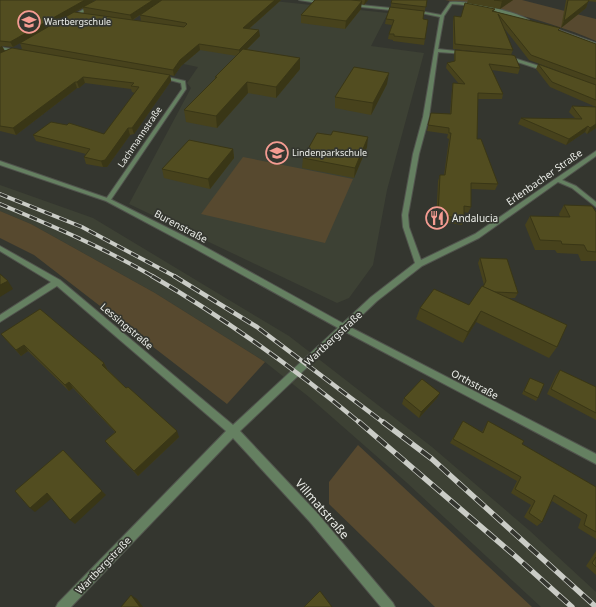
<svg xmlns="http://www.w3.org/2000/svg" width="596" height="607" viewBox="0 0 596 607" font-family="'Noto Sans',sans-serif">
<rect width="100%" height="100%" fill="#34362f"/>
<g fill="#3d4134">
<polygon points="264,0 388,13 371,46 424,53 387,190 373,265 349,298 337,303 129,204 191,88 187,83 198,67 154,58"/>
<polygon points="0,185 93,218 289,336 432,447 530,531 596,592 596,607 541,607 406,482 309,397 265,362 155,293 31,224 0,211"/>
</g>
<g fill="#57492f">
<path d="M445 0H522L596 19V41C548 20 497 8 445 0Z"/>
<polygon points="243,157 353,179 325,243 201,214"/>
<polygon points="0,211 31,224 155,293 265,362 227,404 34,255 0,238"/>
<polygon points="358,445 532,607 435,607 329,504 329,482"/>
</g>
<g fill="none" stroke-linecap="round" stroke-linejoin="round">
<g stroke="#51534d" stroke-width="2">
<g id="minor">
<polygon points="99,0 104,0 72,19 69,18"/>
<polygon points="299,0 310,0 326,3 324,4"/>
<path d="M450 2C467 0 514 11 529 20L527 21C502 14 478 5 452 4L444 16 438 49 465 52 467 53 465 54 438 52 429 117 419 154 408 215 409 227 421 260 475 234 596 151V156L562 180 576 186 596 202V207L572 188 558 182 479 238 422 266 377 301 240 431 318 514 393 603 395 607H381L310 522 233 438 71 607H56L58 603 226 431 57 286 0 322V315L51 282 0 251V246L60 280 233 425 371 297 415 263 403 227 402 215 413 154 423 117 440 17 412 11 414 10 441 15Z"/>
<polygon points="351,4 400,9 402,10 400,11 352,6"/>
<polygon points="548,26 596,43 596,45 548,28"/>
<polygon points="0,47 17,50 19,51 17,52 0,49"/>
<polygon points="507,56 549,69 549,70 545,71 505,58 505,56"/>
<polygon points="158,75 185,81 186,89 110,201 106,201 106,199 182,89 181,83 158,77"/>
</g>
</g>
<g stroke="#51534d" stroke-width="2">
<polygon id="tertiary" points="0,161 110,199 198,243 346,325 596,454 596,464 340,329 192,247 106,201 0,165"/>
</g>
<use href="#minor" fill="#658061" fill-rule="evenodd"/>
<use href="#tertiary" fill="#658061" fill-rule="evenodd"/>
<g stroke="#caccc6" stroke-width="4">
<g id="rail-far2">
<polyline points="0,194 82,227 176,277"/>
<path d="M0 204C53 226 104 248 154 277"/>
</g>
</g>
<g stroke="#caccc6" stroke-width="4.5">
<g id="rail-far1">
<path d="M152 276C226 319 295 369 360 423"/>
<polyline points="174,276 257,327 384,423"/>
</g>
</g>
<g stroke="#caccc6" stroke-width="5.5">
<g id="rail">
<polyline points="359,422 514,555 572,607"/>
<polyline points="383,422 432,459 596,607"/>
</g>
</g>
<use href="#rail-far2" stroke="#34362f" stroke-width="2.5" stroke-dasharray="8" stroke-linecap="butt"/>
<use href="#rail-far1" stroke="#34362f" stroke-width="3" stroke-dasharray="10" stroke-linecap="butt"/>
<use href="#rail" stroke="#34362f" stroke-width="4" stroke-dasharray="12" stroke-linecap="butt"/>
</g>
<g fill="#47421c" fill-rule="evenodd">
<path d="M0 0 94 1 162 0 133 20 141 21 140 15 162 0H281L249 29 260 36 247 49 300 69 276 98 248 93 217 128 186 122 184 110 215 79V77L237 56 200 50 181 66 174 76 170 75 171 81 134 134 130 135 107 167H103L86 164 84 157 86 154 36 141 33 135 104 134 135 93 132 92 131 89 85 83 79 88H77L16 135 0 131ZM83 8 84 13 75 12ZM20 43 22 49 5 51 2 46 13 47Z"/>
<polygon points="315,0 368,0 364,5 361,4 361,9 345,29 301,23 301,15"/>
<polygon points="427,0 423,19 428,20 424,45 393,41 393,40 388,39 389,34 392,25 385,24 386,19 391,7 391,3"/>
<polygon points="468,0 513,0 500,9 467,3"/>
<polygon points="566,0 596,0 596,2 588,1 586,8 561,28"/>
<polygon points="495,9 494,11 559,30 596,44 596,107 550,87 536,69 538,64 583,80 529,60 504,28 513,50 511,55 520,68 518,74 492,70 503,94 502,99 478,99 477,139 498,184 495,190 471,189 471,207 468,213 464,212 464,219 462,225 436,221 438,181 440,175 444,175 449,139 447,138 448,134 427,131 431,113 450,114 452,89 453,83 459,84 446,68 447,63 454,62 454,55 455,50 482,52 453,49 453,21 454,16 461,17"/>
<polygon points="387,84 371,115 335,108 335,97"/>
<polygon points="572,106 596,128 587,134 585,132 566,145 518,124 521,118 575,118 569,112"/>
<polygon points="367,147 354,178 302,168 303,158"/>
<polygon points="233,149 234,158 210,189 164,178 162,169"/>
<polygon points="564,205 596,212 596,261 581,261 578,254 557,253 555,250 535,250 525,225 530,216 560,217 559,214"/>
<polygon points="480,258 518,293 515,298 507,298 557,347 549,358 476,322 463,343 416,319 420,308 469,305 484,285 478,263"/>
<polygon points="1,334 104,363 107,369 126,388 179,437 138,476 109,446 105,441 115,432 73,388 69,391 28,351 21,356 6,340"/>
<polygon points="560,370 596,387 596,420 547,394 556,375"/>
<polygon points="530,378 538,398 536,401 522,394 528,381"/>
<polygon points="404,398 437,398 419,418 402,404"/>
<polygon points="463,421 482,432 488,421 522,444 596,487 596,539 578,528 581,519 552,501 542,522 537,526 524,517 531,505 511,493 517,481 450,443"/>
<polygon points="596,551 596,575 586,566"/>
</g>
<g fill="#393616">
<polygon points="85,0 93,0 94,1 13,47 10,42"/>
<polygon points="153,0 162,0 132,20 130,15"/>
<polygon points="275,0 281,0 243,34 243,28"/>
<polygon points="365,0 368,0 364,5"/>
<polygon points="504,0 513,0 500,9 502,1"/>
<polygon points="362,1 361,9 345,29 346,21"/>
<polygon points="588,2 586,8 561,28 564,21"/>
<polygon points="259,30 260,36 240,56 239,50"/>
<polygon points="199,44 200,50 181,66 174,76 173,70 180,60"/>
<polygon points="2,46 5,52 0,55 0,47"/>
<polygon points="300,58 300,69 276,98 276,87"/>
<polygon points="389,73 387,84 371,115 373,103"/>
<polygon points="170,75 171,81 134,134 132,128"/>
<polygon points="83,77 85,83 79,88 77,82"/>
<polygon points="75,82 77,88 16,135 13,128"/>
<polygon points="247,82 248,93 217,128 216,116"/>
<polygon points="596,124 596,128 587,134 590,128"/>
<polygon points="588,126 585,132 566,145 569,139"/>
<polygon points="128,128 130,135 107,167 103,167 101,161"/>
<polygon points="368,137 367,147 354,178 355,168"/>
<polygon points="233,149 234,158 210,189 208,179"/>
<polygon points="8,281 13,289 0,297 0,285"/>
<polygon points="481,311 476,322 463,343 468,332"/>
<polygon points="24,345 28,351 21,356 16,350"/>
<polygon points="104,363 107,369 105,371 102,365"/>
<polygon points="69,382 73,388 69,391 65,385"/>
<polygon points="440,393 437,398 419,418 421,412"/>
<polygon points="177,431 179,437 138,476 134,471"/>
<polygon points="102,491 106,495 75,524 70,520"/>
<polygon points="47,493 52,498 35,512 30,508"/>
<polygon points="131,595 137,599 143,607 140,607"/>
</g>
<g fill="#524d20" stroke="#393616">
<polygon points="0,0 85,0 10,42 0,41"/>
<polygon points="96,0 153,0 130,15 83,7"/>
<polygon points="162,0 275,0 243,28 259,30 239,50 199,44 180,60 173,70 20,43 74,12 184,27 187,24 186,23 140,15"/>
<polygon points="315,0 351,0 362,1 346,21 301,15"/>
<polygon points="392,0 427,0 426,7 391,3"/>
<polygon points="494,0 504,0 502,1"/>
<polygon points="568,0 589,0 588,2 564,21"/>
<polygon points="465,3 495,9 492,11 560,28 558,30 596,44 596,79 531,55 498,14 513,50 455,44 454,16 461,17"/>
<polygon points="390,7 424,11 423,19 428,20 425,39 394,36 394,34 389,34 394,20 386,19"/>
<polygon points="12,48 170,75 132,128 128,128 105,160 101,161 84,157 90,149 33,135 51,122 67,125 69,123 104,134 139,87 131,86 134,83 83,77 77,82 75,82 13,128 0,126 0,53"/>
<polygon points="243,49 300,58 276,87 247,82 216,116 184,110 217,77 215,77"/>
<polygon points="455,50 512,55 515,56 520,68 489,64 503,94 478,93 477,139 481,139 498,184 471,183 471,207 464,206 464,219 438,215 440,175 445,175 451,133 449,133 449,128 428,125 431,113 451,114 453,83 465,84 447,63 455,61"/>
<polygon points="538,64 596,85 596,100 552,82"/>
<polygon points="354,67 389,73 373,103 335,97"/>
<polygon points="572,106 596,107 596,124 590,128 588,126 569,139 521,118 582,119"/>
<polygon points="333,131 368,137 355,168 303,158 317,133 331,135"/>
<polygon points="189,140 233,149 208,179 162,169"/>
<polygon points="564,205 592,206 596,212 596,252 587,251 584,245 562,244 561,241 540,240 530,216 570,217"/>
<polygon points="480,258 507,259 518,293 495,292 483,287 486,281"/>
<polygon points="0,274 8,281 0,285"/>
<polygon points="482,286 567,325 557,347 481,311 468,332 420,308 434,289 469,305"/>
<polygon points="40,309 104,363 102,365 126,388 128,387 177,431 134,471 105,441 116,432 69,382 65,385 24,345 16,350 1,334"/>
<polygon points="560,370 596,387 596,413 551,389"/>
<polygon points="530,378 544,384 538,398 524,391"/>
<polygon points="422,379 440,393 421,412 404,398"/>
<polygon points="463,421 483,433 488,421 524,441 522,444 596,487 596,532 584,525 587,515 554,495 542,522 529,513 535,501 515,489 521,477 453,439"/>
<polygon points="63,450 102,491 70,520 47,493 30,508 15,491"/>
<polygon points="596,557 596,567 592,563"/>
<polygon points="320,591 332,607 304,607"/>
<polygon points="131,595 140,607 121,607"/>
</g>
<defs>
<g id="school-ring" transform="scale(1.15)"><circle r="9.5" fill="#34362f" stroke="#f59c92" stroke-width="1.5"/><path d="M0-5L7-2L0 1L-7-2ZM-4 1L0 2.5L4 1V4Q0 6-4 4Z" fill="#f59c92"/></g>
<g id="restaurant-ring" transform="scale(1.15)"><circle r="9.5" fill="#34362f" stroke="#f59c92" stroke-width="1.5"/><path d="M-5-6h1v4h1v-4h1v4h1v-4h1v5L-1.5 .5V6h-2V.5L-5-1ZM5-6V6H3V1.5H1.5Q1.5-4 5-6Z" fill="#f59c92"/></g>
</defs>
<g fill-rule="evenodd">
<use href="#school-ring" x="29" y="22"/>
<use href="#school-ring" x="277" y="153"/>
<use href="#restaurant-ring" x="437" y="218"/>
</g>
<g text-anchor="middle" stroke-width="3.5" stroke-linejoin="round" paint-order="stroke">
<g font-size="9" fill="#eceee9" stroke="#34362f" text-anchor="start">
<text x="44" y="25">Wartbergschule</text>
<text x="292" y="156">Lindenparkschule</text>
</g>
<g font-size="9" fill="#eceee9" stroke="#34362f">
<text transform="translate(140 137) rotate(-56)" y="3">Lachmannstraße</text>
</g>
<g font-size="10" fill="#eceee9" stroke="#34362f">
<text transform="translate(544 177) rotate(-35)" y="4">Erlenbacher Straße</text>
<text transform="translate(181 226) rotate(28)" y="4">Burenstraße</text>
<text transform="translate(127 326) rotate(40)" y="4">Lessingstraße</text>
<text transform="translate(333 338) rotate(-43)" y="4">Wartbergstraße</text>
<text transform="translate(475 384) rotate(28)" y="4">Orthstraße</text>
<text transform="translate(103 565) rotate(-46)" y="4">Wartbergstraße</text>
</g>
<g font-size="10" fill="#eceee9" stroke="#34362f" text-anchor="start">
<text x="452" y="222">Andalucia</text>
</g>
<g font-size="12" fill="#eceee9" stroke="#34362f">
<text transform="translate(322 509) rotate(49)" y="4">Villmatstraße</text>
</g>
</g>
</svg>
